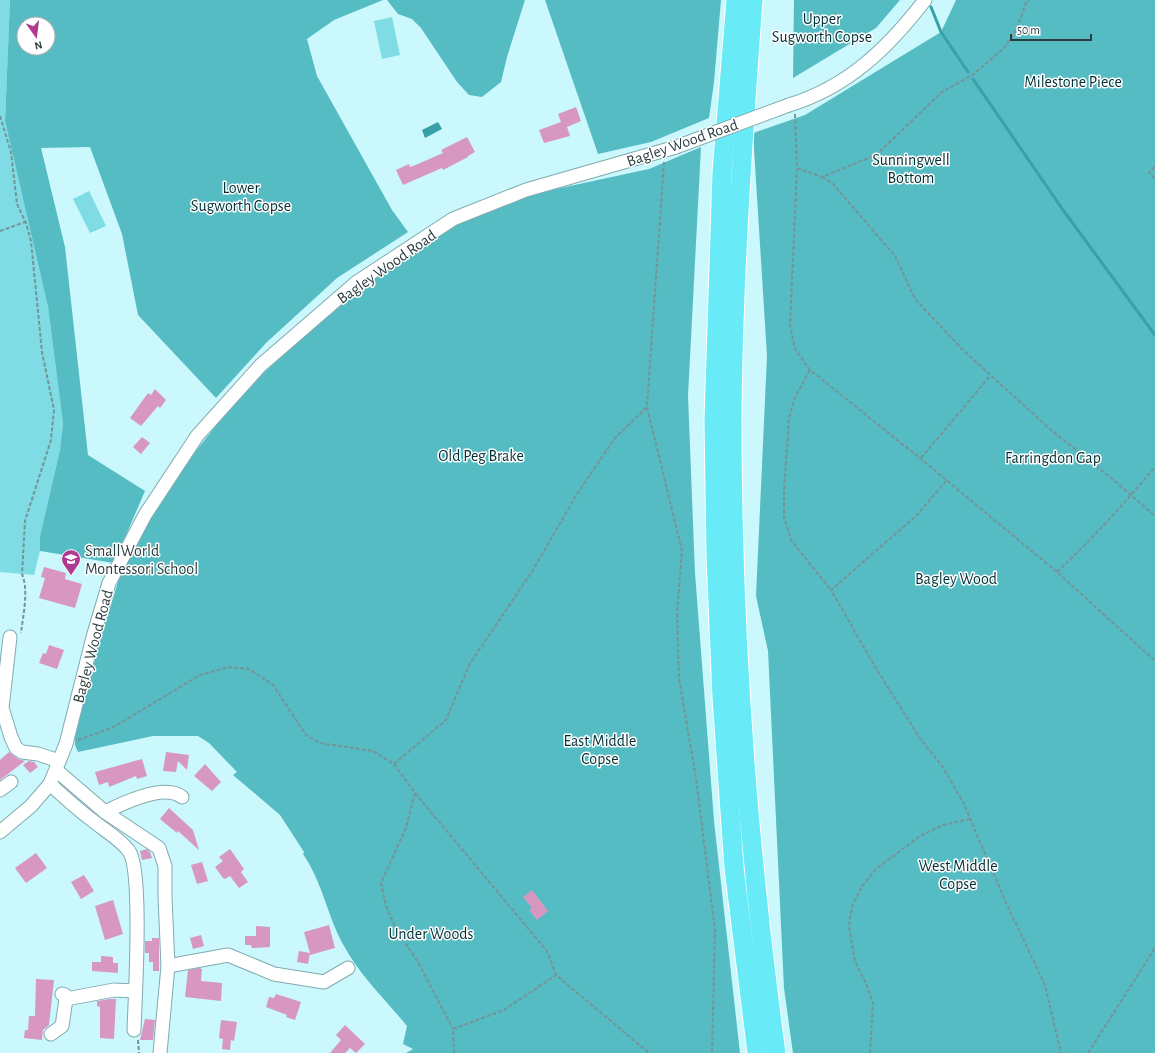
<svg xmlns="http://www.w3.org/2000/svg" width="1155" height="1053" viewBox="0 0 1155 1053" font-family="'Alegreya Sans',sans-serif">
<rect width="100%" height="100%" fill="#caf8fc"/>
<g fill="#7fdce4">
<polygon points="0,0 10,0 5,121 48,307 63,423 60,450 40,536 40,551 34,575 0,572"/>
<polygon points="392,17 400,55 382,59 374,21"/>
<polygon points="89,191 106,226 90,233 73,199"/>
</g>
<g fill="#56bcc4" fill-rule="evenodd">
<path d="M10 0H383L334 20 307 39 317 76 392 210 408 232 337 278 266 343 216 398 138 315 122 234 90 147 41 148 65 247 88 455 145 491 114 563 40 551V536L60 450 63 423 48 307 5 121ZM24 24H48V48H24Z"/>
<polygon points="387,0 525,0 507,57 501,82 482,97 469,95 457,82 421,28 412,19 398,14"/>
<polygon points="545,0 721,0 714,82 709,118 651,142 598,154"/>
<polygon points="794,0 900,0 876,28 793,78"/>
<polygon points="956,0 1155,0 1155,1053 793,1053 784,988 768,651 756,596 767,356 753,133 805,115 941,32"/>
<path d="M701 147 688 396 695 573 714 821 740 1053H406L413 1049 403 1044 407 1026C386 1000 360 976 344 946 327 916 323 883 303 854L304 852 280 815 233 775 237 772 209 743 198 736H153L78 752 75 745V733L102 634 122 569 173 479 245 390 359 286 456 222 528 195 649 169Z"/>
</g>
<polygon fill="#37a0a9" points="438,122 442,129 425,138 422,130"/>
<g fill="none" stroke-linecap="round" stroke-linejoin="round">
<g stroke="#37a0a9" stroke-width="3">
<polyline points="931,7 941,32 968,72"/>
<polyline points="973,79 1063,210 1155,335"/>
</g>
</g>
<g fill="#d797c1">
<polygon points="576,107 581,121 567,127 570,136 544,143 539,130 561,122 558,114"/>
<polygon points="467,137 475,152 468,156 468,157 443,170 442,168 403,185 396,170 409,164 410,167 418,164 443,153 441,150"/>
<polygon points="155,389 166,400 160,408 158,406 141,426 130,418 148,393 151,395"/>
<polygon points="142,437 150,443 141,454 133,447"/>
<polygon points="44,567 66,573 65,579 82,584 75,608 39,598 45,578 41,577"/>
<polygon points="49,645 64,650 57,669 39,663 43,653 46,654"/>
<polygon points="9,752 18,759 25,761 0,780 0,760"/>
<polygon points="166,752 189,755 187,770 178,761 176,772 163,771"/>
<polygon points="142,759 147,776 137,779 136,776 109,787 108,782 99,785 95,772"/>
<polygon points="29,761 34,762 38,767 30,773 23,765"/>
<polygon points="205,764 221,782 212,791 194,776"/>
<polygon points="169,808 193,830 199,850 178,831 177,833 160,819"/>
<polygon points="147,849 150,852 152,858 142,860 140,851"/>
<polygon points="230,849 244,869 241,872 248,882 239,888 230,876 225,879 223,878 215,867 223,861 219,857"/>
<polygon points="36,853 47,868 26,883 15,868"/>
<polygon points="202,862 208,881 197,884 191,865"/>
<polygon points="84,875 94,891 81,899 71,882"/>
<polygon points="532,890 548,911 537,920 529,910 532,908 523,897"/>
<polygon points="113,900 123,934 105,940 95,906"/>
<polygon points="329,925 335,948 310,955 310,953 308,964 297,962 299,951 310,953 304,932"/>
<polygon points="256,926 270,927 270,947 252,948 251,945 245,945 245,936 256,936"/>
<polygon points="201,935 204,946 193,949 190,938"/>
<polygon points="152,938 159,938 159,971 153,971 153,962 149,962 149,953 145,953 145,941 152,941"/>
<polygon points="101,956 113,957 113,963 118,963 118,973 92,971 92,962 101,962"/>
<polygon points="199,968 202,969 201,981 222,983 221,1001 185,997 188,970"/>
<polygon points="36,979 54,980 49,1025 43,1030 42,1040 24,1038 25,1030 28,1030 29,1016 35,1016"/>
<polygon points="276,994 301,1002 295,1020 286,1017 287,1015 266,1007 269,997 274,998"/>
<polygon points="110,999 116,999 114,1039 100,1038 100,1007 97,1006 97,1001"/>
<polygon points="145,1019 155,1020 153,1040 140,1040"/>
<polygon points="221,1020 237,1022 234,1041 231,1040 230,1050 222,1049 223,1039 219,1038"/>
<polygon points="345,1025 365,1044 356,1053 350,1048 345,1053 330,1053 341,1040 336,1035"/>
</g>
<g fill="none" stroke-linecap="round" stroke-linejoin="round">
<g stroke="#80abaf" stroke-width="15">
<g id="minor">
<path d="M789 105C848 87 888 48 925 0"/>
<polyline points="10,637 2,708 11,737 16,748 22,752 38,754 59,761"/>
<polyline points="56,770 105,812 159,848 165,866 165,897 168,966 160,1053"/>
<path d="M50 784C64 797 77 809 92 820 104 830 120 839 129 851 143 871 135 999 134 1030"/>
<polyline points="0,790 11,782"/>
<path d="M105 812C123 803 165 783 182 797"/>
<polyline points="0,832 31,806 50,784 66,744 93,637 109,583 145,515 197,436 261,365 357,282 453,219 526,190 676,147"/>
<polyline points="168,966 228,955 274,974 324,982 348,968"/>
<polyline points="66,999 114,990 135,991"/>
<polyline points="51,1034 62,1026 66,999 65,995 62,994"/>
</g>
</g>
<g stroke="#fff" stroke-width="21">
<g id="highway">
<polyline points="736,0 722,173 714,420 716,555 722,697 734,868 757,1053"/>
<path d="M753 0C743 139 733 279 732 418 732 630 747 843 776 1053"/>
</g>
</g>
<g stroke="#759497" stroke-width="2" stroke-dasharray="4 2" stroke-linecap="butt">
<polyline points="795,114 797,168 790,326 795,349 810,370 921,459 1057,572 1155,661"/>
<path d="M0 116 11 152 17 204 26 223 31 241 42 352 54 410 51 440 25 521 22 574C29 591 23 615 21 633"/>
<polyline points="664,162 647,407 682,551 677,613 679,678 696,778 715,930 712,1053"/>
<polyline points="1155,167 1149,173 1155,179"/>
<polyline points="797,168 822,177 876,155 942,92 974,74 1004,48 1016,30 1026,3 1029,0"/>
<polyline points="822,177 833,184 895,256 915,299 964,351 1050,429 1116,482 1155,516"/>
<polyline points="0,231 25,222"/>
<polyline points="810,370 795,397 789,418 784,491 784,517 791,540 831,590"/>
<polyline points="921,458 990,376"/>
<polyline points="946,481 917,515 831,590 874,665 919,737 942,766 963,802 1007,905 1045,985 1061,1053"/>
<path d="M1057 572C1092 539 1124 504 1155 467"/>
<polyline points="78,740 112,728 200,675 229,667 249,669 273,685 306,735 320,743 373,751 394,764 415,793 547,951 556,975 649,1053"/>
<polyline points="394,764 446,720 469,665 533,570 577,494 615,438 647,407"/>
<polyline points="415,793 406,828 381,883 386,906 397,931 418,962 453,1029"/>
<polyline points="138,1040 139,1053"/>
<polyline points="454,1053 453,1029 504,1010 556,975"/>
<polyline points="870,1053 873,1003 867,986 855,961 849,926 852,906 861,888 876,869 920,836 943,825 970,819"/>
<polyline points="1088,1053 1155,948"/>
</g>
<use href="#minor" stroke="#fff" stroke-width="13"/>
<use href="#highway" stroke="#68ebf7" stroke-width="19"/>
<g stroke="#80abaf" stroke-width="15" stroke-linecap="butt">
<polyline id="minor-bridge" points="676,147 789,105"/>
</g>
<use href="#minor-bridge" stroke="#fff" stroke-width="13"/>
</g>
<defs>
<g id="school-pin" transform="scale(1)"><path d="M0 17L-7.5 6A9.5 9.5 0 1 1 7.5 6Z" fill="#b03a91" stroke="#fff"/><path d="M0-5L7-2L0 1L-7-2ZM-4 1L0 2.5L4 1V4Q0 6-4 4Z" fill="#fff"/></g>
</defs>
<g fill-rule="evenodd">
<use href="#school-pin" x="71" y="559"/>
</g>
<g text-anchor="middle" stroke-width="3" stroke-linejoin="round" paint-order="stroke">
<g font-size="16" fill="#003034" stroke="#fff">
<text x="822" y="24">Upper<tspan x="822" dy="18">Sugworth Copse</tspan></text>
<text x="1073" y="87">Milestone Piece</text>
<text x="911" y="165">Sunningwell<tspan x="911" dy="18">Bottom</tspan></text>
<text x="241" y="193">Lower<tspan x="241" dy="18">Sugworth Copse</tspan></text>
<text x="481" y="461">Old Peg Brake</text>
<text x="1053" y="463">Farringdon Gap</text>
<text x="956" y="584">Bagley Wood</text>
<text x="600" y="746">East Middle<tspan x="600" dy="18">Copse</tspan></text>
<text x="958" y="871">West Middle<tspan x="958" dy="18">Copse</tspan></text>
<text x="431" y="939">Under Woods</text>
</g>
<g font-size="16" fill="#2b3d3f" stroke="#fff">
<text transform="translate(682 142) rotate(-19)" y="6">Bagley Wood Road</text>
<text transform="translate(386 266) rotate(-35)" y="6">Bagley Wood Road</text>
<text transform="translate(92 646) rotate(-75)" y="6">Bagley Wood Road</text>
</g>
<g font-size="16" fill="#2b3d3f" stroke="#fff" text-anchor="start">
<text x="85" y="556">SmallWorld<tspan x="85" dy="18">Montessori School</tspan></text>
</g>
</g>
<g transform="translate(36 36) rotate(166)"><circle r="19" fill="#ffffff" stroke="#aab1b2"/>
<path d="M0-3L7 15L0 10L-7 15Z" fill="#b03a91"/>
<text y="-6" font-size="11" font-weight="bold" text-anchor="middle" fill="#2b3d3f">N</text>
</g>
<path d="M1011 34v6h80v-6" fill="none" stroke="#2b3d3f" stroke-width="2"/>
<text x="1017" y="34" font-size="12" fill="#2b3d3f" stroke="#ffffff" stroke-width="3" paint-order="stroke">50 m</text>
</svg>
